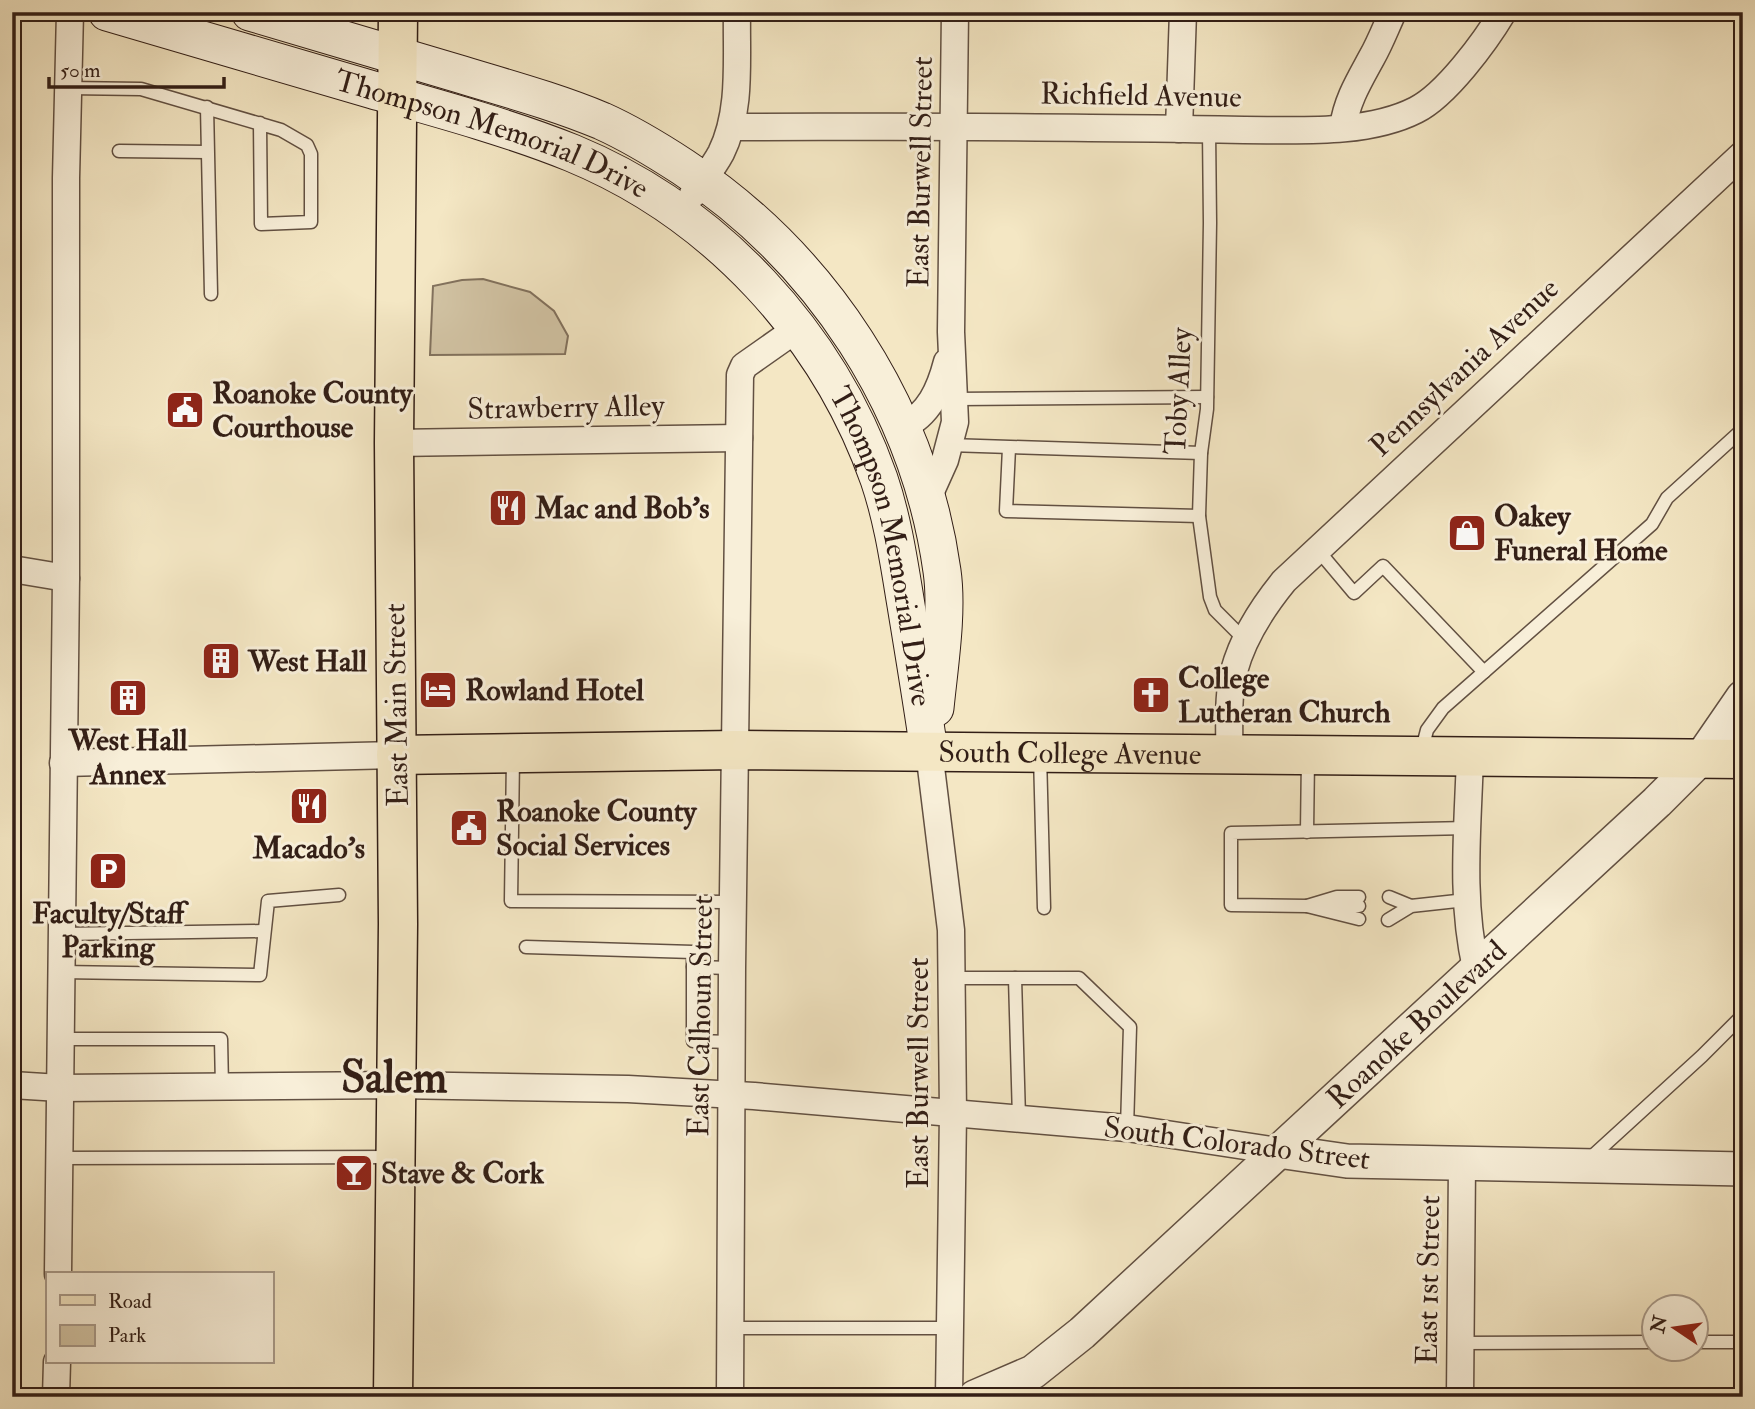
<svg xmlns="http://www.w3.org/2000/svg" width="1755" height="1409" viewBox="0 0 1755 1409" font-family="'IM FELL Double Pica',serif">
<rect width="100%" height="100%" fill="#f4e7c4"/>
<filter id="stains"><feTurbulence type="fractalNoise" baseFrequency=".00286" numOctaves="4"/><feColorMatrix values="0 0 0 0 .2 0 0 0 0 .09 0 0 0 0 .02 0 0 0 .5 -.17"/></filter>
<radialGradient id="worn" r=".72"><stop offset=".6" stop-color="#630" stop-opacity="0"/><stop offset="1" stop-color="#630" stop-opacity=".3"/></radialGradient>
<polygon fill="#d3c5a6" stroke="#82725e" stroke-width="2" points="483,279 530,292 554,311 568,336 565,354 430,355 433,286 462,280"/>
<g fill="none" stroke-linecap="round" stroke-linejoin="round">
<g stroke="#625042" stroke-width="15">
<g id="service">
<polyline points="68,88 141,89 281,130 307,145 311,154 311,222 261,224 260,123"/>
<polyline points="207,107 211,294"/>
<polyline points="1209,130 1210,223 1207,409 1201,453 1199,516 1210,597 1215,610 1245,640"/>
<polyline points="119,151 207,152"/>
<polyline points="956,399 1207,397"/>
<polyline points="949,445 1201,453"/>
<polyline points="1009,448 1006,511 1199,516"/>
<polyline points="1317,549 1354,593 1383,566 1484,672"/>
<polyline points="1421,753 1427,730 1443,708 1652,524 1667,498 1743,429"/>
<polyline points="1040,755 1044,908"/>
<polyline points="513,757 511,901 734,902"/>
<polyline points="1307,832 1308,758"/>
<polyline points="1389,897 1411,906"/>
<polyline points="1307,906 1337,897 1359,897"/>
<polyline points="1324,906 1359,906"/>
<polyline points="1359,919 1307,906 1231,905 1231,833 1468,828"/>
<polyline points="1388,920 1411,906 1466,900"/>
<polyline points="62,934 264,931"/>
<polyline points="526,947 693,952 693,1041 733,1042"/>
<polyline points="693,967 732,968"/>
<polyline points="61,972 260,975 268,901 339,895"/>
<polyline points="952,978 1015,978"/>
<polyline points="60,1039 221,1039 222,1087"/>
<polyline points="1019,1118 1015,978 1079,978 1130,1027 1127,1128"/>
<polyline points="59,1158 391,1157"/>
<polyline points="1587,1161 1702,1056 1743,1015"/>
<polyline points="730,1328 950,1328"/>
<polyline points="1696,1342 1743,1342"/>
<polyline points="1460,1343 1654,1342"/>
</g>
</g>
<g stroke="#625042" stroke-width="29">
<g id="minor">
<path d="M731 127C851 127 970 126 1090 128 1141 128 1193 129 1244 130 1297 130 1367 135 1416 110 1446 95 1485 42 1503 12"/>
<path d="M1343 127C1347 100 1359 81 1372 57 1380 43 1386 27 1393 12"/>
<polyline points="1179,129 1183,12"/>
<path d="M693 194C702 181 713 168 721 153 742 111 736 58 737 12"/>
<path d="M902 427C929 415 940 389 947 362"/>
<polyline points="394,443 739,438"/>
<polyline points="927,500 945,460 955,422 951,332 955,12"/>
<polyline points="12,569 66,578"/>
<polyline points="929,751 951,930 953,1113 949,1397"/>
<path d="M1229 753C1230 726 1227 697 1234 671 1243 637 1262 608 1284 581L1743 154"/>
<path d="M1470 756C1468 826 1460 899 1476 968"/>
<polyline points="63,763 396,755"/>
<polyline points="12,1085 60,1088 396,1085 628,1089 754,1096 1127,1128 1278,1151"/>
<polyline points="58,1274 66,578 66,178 70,12"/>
<polyline points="56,1397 57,1362"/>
<polyline points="730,1397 732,968 740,375 744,366 798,328"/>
<polyline points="1460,1397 1462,1164"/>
</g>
</g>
<g stroke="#625042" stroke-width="36">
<g id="tertiary">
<polyline points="1278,1151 1347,1161 1743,1169"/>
<path id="s1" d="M975 1397 1033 1372 1082 1333 1657 802 1701 758 1743 697"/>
</g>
</g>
<g stroke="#321e16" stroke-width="39">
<g id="secondary">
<path id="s2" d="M107 12C196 38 284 64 373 90 437 108 510 128 572 153 715 212 828 334 879 479 893 520 899 563 906 605 914 654 922 702 929 751"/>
<path d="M250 12C319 32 387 53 456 73 505 88 554 101 602 121 631 134 657 150 683 167 821 258 919 406 942 571 948 612 939 667 935 708"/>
</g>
</g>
<g stroke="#321e16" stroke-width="41">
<g id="primary">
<path id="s3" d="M396 755 736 750 1743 759"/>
<polyline points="393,1397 398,924 394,443 398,12"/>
</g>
</g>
<use href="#service" stroke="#f8efd9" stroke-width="12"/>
<use href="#minor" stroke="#f8efd9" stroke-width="26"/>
<use href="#tertiary" stroke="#f8efd9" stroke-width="33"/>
<use href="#secondary" stroke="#f8efd9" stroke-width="37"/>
<use href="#primary" stroke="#f4e7c4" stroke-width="38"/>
</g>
<defs>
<g id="civic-square" transform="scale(2.0125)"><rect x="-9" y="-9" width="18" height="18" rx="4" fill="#8f2418" stroke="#f8efd9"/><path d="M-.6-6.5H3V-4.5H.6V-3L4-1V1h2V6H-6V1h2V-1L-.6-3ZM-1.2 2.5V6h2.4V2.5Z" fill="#fff"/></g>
<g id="restaurant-square" transform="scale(2.0125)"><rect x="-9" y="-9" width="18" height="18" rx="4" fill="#8f2418" stroke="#f8efd9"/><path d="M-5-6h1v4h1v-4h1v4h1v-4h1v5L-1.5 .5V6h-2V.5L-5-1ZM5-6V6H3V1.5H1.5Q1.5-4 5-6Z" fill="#fff"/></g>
<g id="shop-square" transform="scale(2.0125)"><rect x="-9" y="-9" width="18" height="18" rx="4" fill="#8f2418" stroke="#f8efd9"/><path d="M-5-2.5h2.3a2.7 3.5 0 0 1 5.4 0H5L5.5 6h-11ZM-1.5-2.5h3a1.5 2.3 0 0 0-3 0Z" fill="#fff"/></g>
<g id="building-square" transform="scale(2.0125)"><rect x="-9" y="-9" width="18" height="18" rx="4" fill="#8f2418" stroke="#f8efd9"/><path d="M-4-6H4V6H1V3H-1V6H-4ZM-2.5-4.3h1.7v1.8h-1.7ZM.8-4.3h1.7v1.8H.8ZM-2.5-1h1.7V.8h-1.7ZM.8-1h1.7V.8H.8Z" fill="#fff"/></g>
<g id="hotel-square" transform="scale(2.0125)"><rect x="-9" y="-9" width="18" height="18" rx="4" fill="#8f2418" stroke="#f8efd9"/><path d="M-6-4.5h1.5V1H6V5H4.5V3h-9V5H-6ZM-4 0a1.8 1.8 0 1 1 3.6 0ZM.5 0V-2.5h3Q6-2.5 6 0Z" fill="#fff"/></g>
<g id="church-square" transform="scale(2.0125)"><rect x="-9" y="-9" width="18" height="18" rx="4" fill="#8f2418" stroke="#f8efd9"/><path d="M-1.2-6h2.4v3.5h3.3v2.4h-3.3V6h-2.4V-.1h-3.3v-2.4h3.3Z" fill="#fff"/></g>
<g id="parking-square" transform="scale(2.0125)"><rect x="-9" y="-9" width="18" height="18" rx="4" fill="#8f2418" stroke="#f8efd9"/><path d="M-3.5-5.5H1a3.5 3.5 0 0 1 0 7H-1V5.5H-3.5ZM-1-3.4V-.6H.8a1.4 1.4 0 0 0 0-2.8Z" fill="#fff"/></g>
<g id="bar-square" transform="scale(2.0125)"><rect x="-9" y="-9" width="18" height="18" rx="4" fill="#8f2418" stroke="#f8efd9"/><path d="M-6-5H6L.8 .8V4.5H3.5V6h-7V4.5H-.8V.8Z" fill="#fff"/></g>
</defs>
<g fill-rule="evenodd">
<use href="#civic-square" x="185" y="410"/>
<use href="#restaurant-square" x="508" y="508"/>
<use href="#shop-square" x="1467" y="533"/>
<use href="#building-square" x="221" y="661"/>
<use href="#hotel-square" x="438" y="690"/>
<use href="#church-square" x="1151" y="695"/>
<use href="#building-square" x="128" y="698"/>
<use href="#restaurant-square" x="309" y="806"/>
<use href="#civic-square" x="469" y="828"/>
<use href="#parking-square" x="108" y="871"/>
<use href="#bar-square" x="354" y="1173"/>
</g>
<g text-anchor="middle" stroke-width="6" stroke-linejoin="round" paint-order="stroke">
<g font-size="30" fill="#321e16" stroke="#f8efd9">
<text transform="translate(1141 95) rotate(1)" y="10">Richfield Avenue</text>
<text dy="10" stroke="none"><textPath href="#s2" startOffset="404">Thompson Memorial Drive</textPath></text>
<text transform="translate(920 172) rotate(-89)" y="10">East Burwell Street</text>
<text transform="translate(1464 367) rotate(-43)" y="10">Pennsylvania Avenue</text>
<text transform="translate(1178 391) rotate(-87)" y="10">Toby Alley</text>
<text transform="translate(566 407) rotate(-1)" y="10">Strawberry Alley</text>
<text dy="10" stroke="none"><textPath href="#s2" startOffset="1013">Thompson Memorial Drive</textPath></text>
<text transform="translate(396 705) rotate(-91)" y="10">East Main Street</text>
<text dy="10" stroke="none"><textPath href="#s3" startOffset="674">South College Avenue</textPath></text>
<text transform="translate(700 1016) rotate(-89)" y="10">East Calhoun Street</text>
<text dy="10" stroke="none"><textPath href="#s1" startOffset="581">Roanoke Boulevard</textPath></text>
<text transform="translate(918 1073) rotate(-90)" y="10">East Burwell Street</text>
<text transform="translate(1237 1143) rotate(7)" y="10">South Colorado Street</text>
<text transform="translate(1428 1280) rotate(-89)" y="10">East 1st Street</text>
</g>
<g font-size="30" font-weight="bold" fill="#321e16" stroke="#f8efd9" text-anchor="start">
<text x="212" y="403">Roanoke County<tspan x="212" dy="34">Courthouse</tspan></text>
<text x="535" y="518">Mac and Bob's</text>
<text x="1494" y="526">Oakey<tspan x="1494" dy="34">Funeral Home</tspan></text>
<text x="248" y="671">West Hall</text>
<text x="1178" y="688">College<tspan x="1178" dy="34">Lutheran Church</tspan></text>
<text x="465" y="700">Rowland Hotel</text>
<text x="128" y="750" text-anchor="middle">West Hall<tspan x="128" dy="34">Annex</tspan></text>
<text x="496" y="821">Roanoke County<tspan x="496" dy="34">Social Services</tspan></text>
<text x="309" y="858" text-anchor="middle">Macado's</text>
<text x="108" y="923" text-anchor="middle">Faculty/Staff<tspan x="108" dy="34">Parking</tspan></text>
<text x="381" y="1183">Stave &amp; Cork</text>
</g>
<g font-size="44" font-weight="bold" fill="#321e16" stroke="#f8efd9">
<text x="394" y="1092">Salem</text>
</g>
</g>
<rect width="1755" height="1409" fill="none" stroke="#f4e7c4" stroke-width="42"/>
<rect x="14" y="14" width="1727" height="1381" fill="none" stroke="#321e16" stroke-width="3.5"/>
<rect x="21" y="21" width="1713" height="1367" fill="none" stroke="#321e16" stroke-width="2"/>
<rect x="46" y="1272" width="228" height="91" fill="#f8efd9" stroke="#a99b8b" stroke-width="2"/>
<rect x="60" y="1295" width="35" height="10" fill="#f4e7c4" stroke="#a99b8b" stroke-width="2"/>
<text x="108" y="1308" font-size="21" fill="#321e16">Road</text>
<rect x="60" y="1325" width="35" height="21" fill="#d3c5a6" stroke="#a99b8b" stroke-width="2"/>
<text x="108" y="1342" font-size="21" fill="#321e16">Park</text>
<g transform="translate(1675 1328) rotate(283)"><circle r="33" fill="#f8efd9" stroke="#a99b8b" stroke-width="2"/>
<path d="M0-5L12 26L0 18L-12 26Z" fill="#8f2418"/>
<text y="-10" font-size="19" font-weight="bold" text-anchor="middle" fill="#321e16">N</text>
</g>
<path d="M49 77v10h175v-10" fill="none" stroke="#321e16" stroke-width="3.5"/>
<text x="60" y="77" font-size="21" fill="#321e16" stroke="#f8efd9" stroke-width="5" paint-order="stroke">50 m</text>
<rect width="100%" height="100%" filter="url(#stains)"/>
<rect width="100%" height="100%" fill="url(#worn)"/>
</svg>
